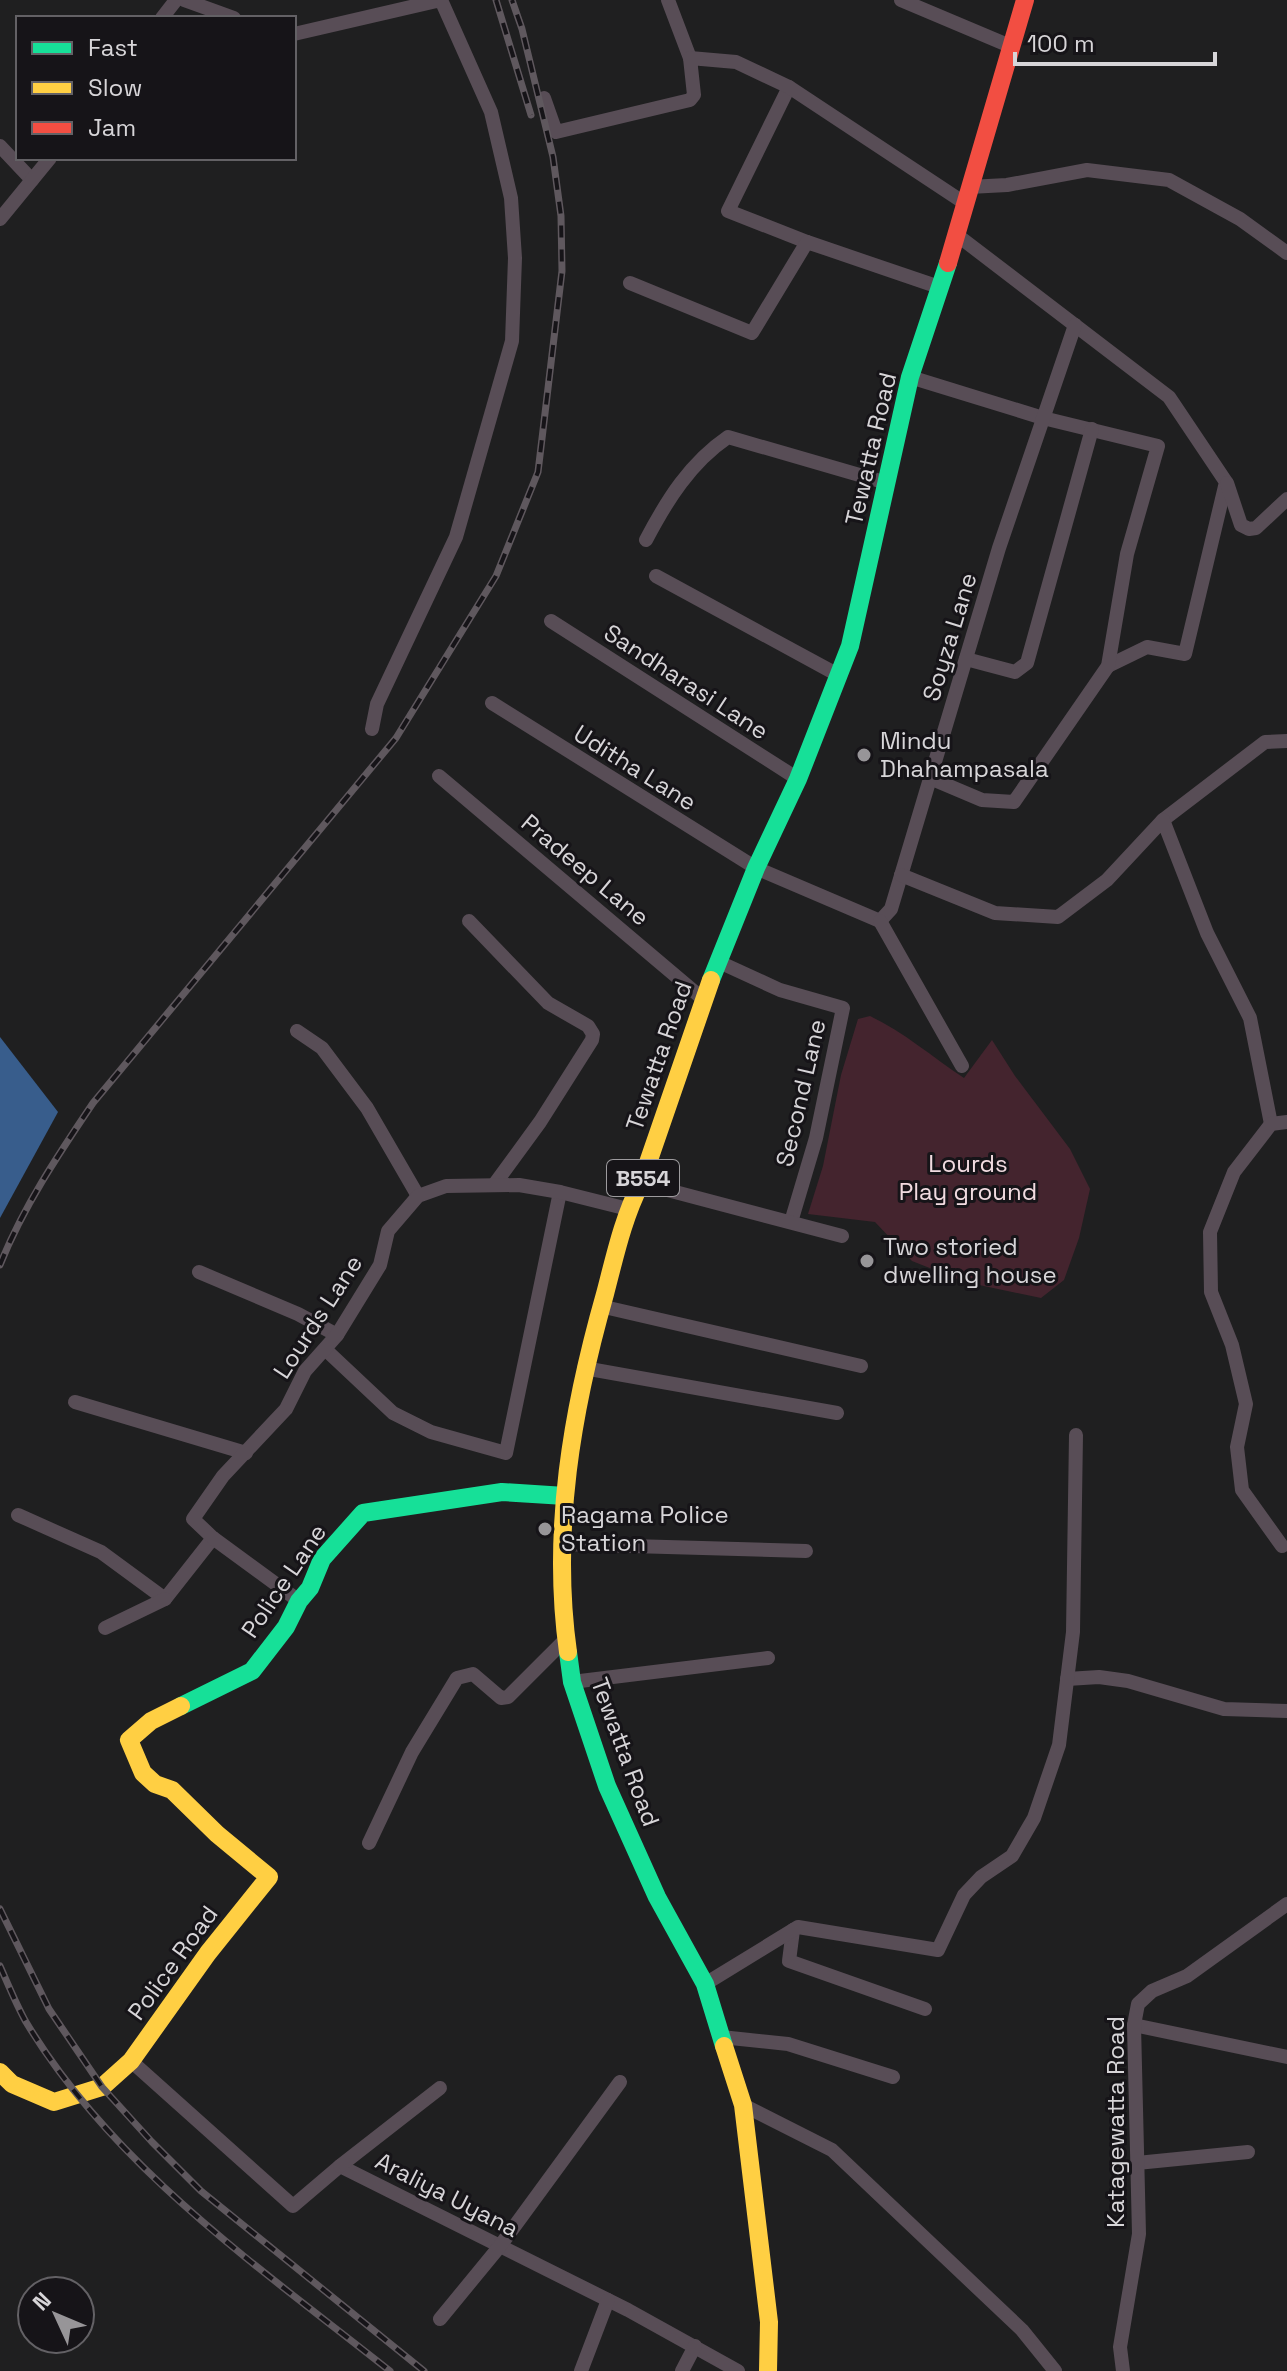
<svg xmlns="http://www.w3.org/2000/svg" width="1287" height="2371" viewBox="0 0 1287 2371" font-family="'Space Grotesk',sans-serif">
<rect width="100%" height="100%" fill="#1f1f20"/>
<path fill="#44242e" d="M870 1016C904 1032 932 1057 964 1078L992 1040 1015 1076 1070 1149 1090 1189 1079 1238 1064 1280 1041 1298 965 1282 912 1261 875 1222 808 1214 823 1166 841 1075 858 1019Z"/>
<polygon fill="#385d8c" points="0,1037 58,1112 0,1218"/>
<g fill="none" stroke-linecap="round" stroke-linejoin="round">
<g stroke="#584d56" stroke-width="14">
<polyline points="184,0 234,18"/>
<polyline points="668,0 690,58"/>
<polyline points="901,0 1010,46"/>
<polyline points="162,18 176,0"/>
<polyline points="294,34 441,0 491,112 511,198 515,258 512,341 456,537 377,704 372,729"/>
<polyline points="789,87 728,211 807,242"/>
<polyline points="544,98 556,132 690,100 694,95 690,58 736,62 789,87 966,204"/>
<polyline points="0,146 32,180"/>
<polyline points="969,187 1007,185 1087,170 1169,180 1240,219 1287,253"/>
<polyline points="0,219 50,158"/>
<polyline points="957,235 1169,397 1226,482 1185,654 1147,647 1108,666"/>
<polyline points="630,283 752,333 807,242 939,287"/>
<polyline points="910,377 1043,418 1158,446 1127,554 1108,666 1014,802 982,800 930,778"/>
<polyline points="1227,483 1241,525 1249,529 1256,528 1287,499"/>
<path d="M646 540C667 500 690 463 728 437L887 483"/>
<polyline points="656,576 840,676"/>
<polyline points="551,621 798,779"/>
<polyline points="966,659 1015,672 1027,663 1092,429"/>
<polyline points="492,703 756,868 880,921 891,909 999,548 1075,325"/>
<polyline points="439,776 703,999"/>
<polyline points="1163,820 1265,742 1287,741"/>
<polyline points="901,875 995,913 1058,917 1107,880 1163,820 1207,933 1250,1018 1271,1124"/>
<polyline points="469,921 548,1003 588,1026 593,1034 592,1040 540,1122 494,1185"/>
<polyline points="880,921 962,1066"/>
<polyline points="719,962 780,990 843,1008 816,1138 791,1222"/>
<polyline points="297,1031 322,1048 367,1108 418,1196"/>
<polyline points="641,1183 842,1236"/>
<polyline points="199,1272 298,1314 337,1335"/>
<polyline points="600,1306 861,1366"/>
<polyline points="326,1350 393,1413 431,1432 506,1453 560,1192"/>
<polyline points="584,1368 837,1413"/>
<polyline points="75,1402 246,1453"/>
<polyline points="18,1515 101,1552 165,1599 213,1538"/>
<polyline points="561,1544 806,1551"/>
<polyline points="1282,1546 1242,1490 1237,1447 1246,1404 1232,1345 1211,1292 1210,1232 1234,1172 1271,1124 1287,1122"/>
<polyline points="299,1601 213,1538 193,1519 223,1476 286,1409 305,1371 337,1335 380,1265 388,1231 418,1196 446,1186 519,1185 560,1192 628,1209"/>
<polyline points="105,1628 165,1599"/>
<polyline points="1067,1679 1099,1677 1128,1681 1224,1709 1287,1711"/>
<polyline points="572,1682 768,1658"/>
<polyline points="369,1843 412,1752 457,1678 473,1674 501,1698 508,1697 566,1639"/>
<polyline points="793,1930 789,1961 925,2009"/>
<polyline points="705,1984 798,1927 938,1950 964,1895 981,1877 1012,1856 1034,1818 1059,1745 1073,1632 1076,1435"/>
<polyline points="1134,2025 1287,2057"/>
<polyline points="721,2037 788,2044 893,2077"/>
<polyline points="131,2061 293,2206 340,2166 628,2310 738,2371"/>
<polyline points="743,2105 832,2150 1022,2330 1055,2371"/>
<polyline points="1137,2163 1248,2152"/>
<polyline points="340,2166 440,2088"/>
<polyline points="440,2319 500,2246 620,2082"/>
<polyline points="581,2371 608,2300"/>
<polyline points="682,2371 695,2346"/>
<polyline points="1123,2371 1120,2347 1139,2234 1134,2025 1138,2004 1152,1991 1187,1976 1287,1904"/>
</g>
<g stroke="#16e098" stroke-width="18">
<polyline points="711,980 756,868 798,779 850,646 910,377 948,263"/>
<polyline points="568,1652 572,1682 607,1786 657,1897 705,1984 724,2046"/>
<polyline points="181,1706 252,1671 286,1627 299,1601 310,1588 322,1559 363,1513 502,1492 565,1496"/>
</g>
<g stroke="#ffcf43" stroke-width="18">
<path d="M568 1652C551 1531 572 1410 605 1294 615 1256 623 1218 641 1183L711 980"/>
<polyline points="724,2046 743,2105 769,2322 768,2371"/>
<polyline points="0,2072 12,2084 54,2102 102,2087 131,2061 208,1953 269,1877 217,1834 172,1790 155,1784 143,1773 129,1740 151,1721 181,1706"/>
</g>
<polyline stroke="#f24e42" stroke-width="18" points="948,263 1025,0"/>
<g stroke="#5f585e" stroke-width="7">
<g id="rail">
<polyline points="496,0 531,115"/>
<path d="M0 1265C23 1207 58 1155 93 1103L396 738 496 576 538 472 562 271 561 216 553 157 522 29 512 0"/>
<polyline points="0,1909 49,2009 102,2087 152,2142 201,2191 424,2371"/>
<path d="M0 1966C8 1984 16 2004 26 2022 114 2168 259 2267 390 2371"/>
</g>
</g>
<use href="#rail" stroke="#161418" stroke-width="4" stroke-dasharray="12" stroke-linecap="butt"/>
</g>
<g fill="#979598" stroke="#161418" stroke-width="3">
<circle cx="864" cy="755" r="8"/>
<circle cx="867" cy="1261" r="8"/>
<circle cx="545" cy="1529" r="8"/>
</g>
<g text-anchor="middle" stroke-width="6" stroke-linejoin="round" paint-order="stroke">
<rect fill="#161418" stroke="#9d9b9e" stroke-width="2" x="607" y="1160" width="72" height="36" rx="6"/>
<g font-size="22" font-weight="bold" fill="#d7d5d8">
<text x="643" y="1186">B554</text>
</g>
<g font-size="24" fill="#d7d5d8" stroke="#161418">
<text transform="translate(871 449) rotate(-77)" y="8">Tewatta Road</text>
<text transform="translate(950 637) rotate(-73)" y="8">Soyza Lane</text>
<text transform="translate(686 682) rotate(33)" y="8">Sandharasi Lane</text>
<text transform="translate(635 768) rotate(32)" y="8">Uditha Lane</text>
<text transform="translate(585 870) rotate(40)" y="8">Pradeep Lane</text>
<text transform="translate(659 1056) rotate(-71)" y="8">Tewatta Road</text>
<text transform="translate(801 1093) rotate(-77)" y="8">Second Lane</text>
<text transform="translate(318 1317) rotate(-57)" y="8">Lourds Lane</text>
<text transform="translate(284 1581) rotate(-56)" y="8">Police Lane</text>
<text transform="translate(625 1752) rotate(70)" y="8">Tewatta Road</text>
<text transform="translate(173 1963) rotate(-54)" y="8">Police Road</text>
<text transform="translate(1116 2122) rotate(-90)" y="8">Katagewatta Road</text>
<text transform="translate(447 2195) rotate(27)" y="8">Araliya Uyana</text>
</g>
<g font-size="24" fill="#d7d5d8" stroke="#161418" text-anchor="start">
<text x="880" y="749">Mindu<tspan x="880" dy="28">Dhahampasala</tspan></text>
<text x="883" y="1255">Two storied<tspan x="883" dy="28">dwelling house</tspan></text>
<text x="561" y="1523">Ragama Police<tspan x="561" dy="28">Station</tspan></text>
</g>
<g font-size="24" fill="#f1dbe0" stroke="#161418">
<text x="968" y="1172">Lourds<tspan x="968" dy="28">Play ground</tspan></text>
</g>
</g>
<rect x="16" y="16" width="280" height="144" fill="#161418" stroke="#636165" stroke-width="2"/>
<rect x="32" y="42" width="40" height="12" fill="#16e098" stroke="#636165" stroke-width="2"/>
<text x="88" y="56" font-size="24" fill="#d7d5d8">Fast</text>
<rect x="32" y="82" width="40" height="12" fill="#ffcf43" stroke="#636165" stroke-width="2"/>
<text x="88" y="96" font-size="24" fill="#d7d5d8">Slow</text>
<rect x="32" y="122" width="40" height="12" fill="#f24e42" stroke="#636165" stroke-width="2"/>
<text x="88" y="136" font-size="24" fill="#d7d5d8">Jam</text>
<g transform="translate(56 2315) rotate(314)"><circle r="38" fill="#161418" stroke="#636165" stroke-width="2"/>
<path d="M0-6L14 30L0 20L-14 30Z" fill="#979598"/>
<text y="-12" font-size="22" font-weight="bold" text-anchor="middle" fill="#d7d5d8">N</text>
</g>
<path d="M1015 52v12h200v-12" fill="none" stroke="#d7d5d8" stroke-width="4"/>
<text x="1027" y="52" font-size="24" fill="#d7d5d8" stroke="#161418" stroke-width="6" paint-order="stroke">100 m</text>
</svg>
